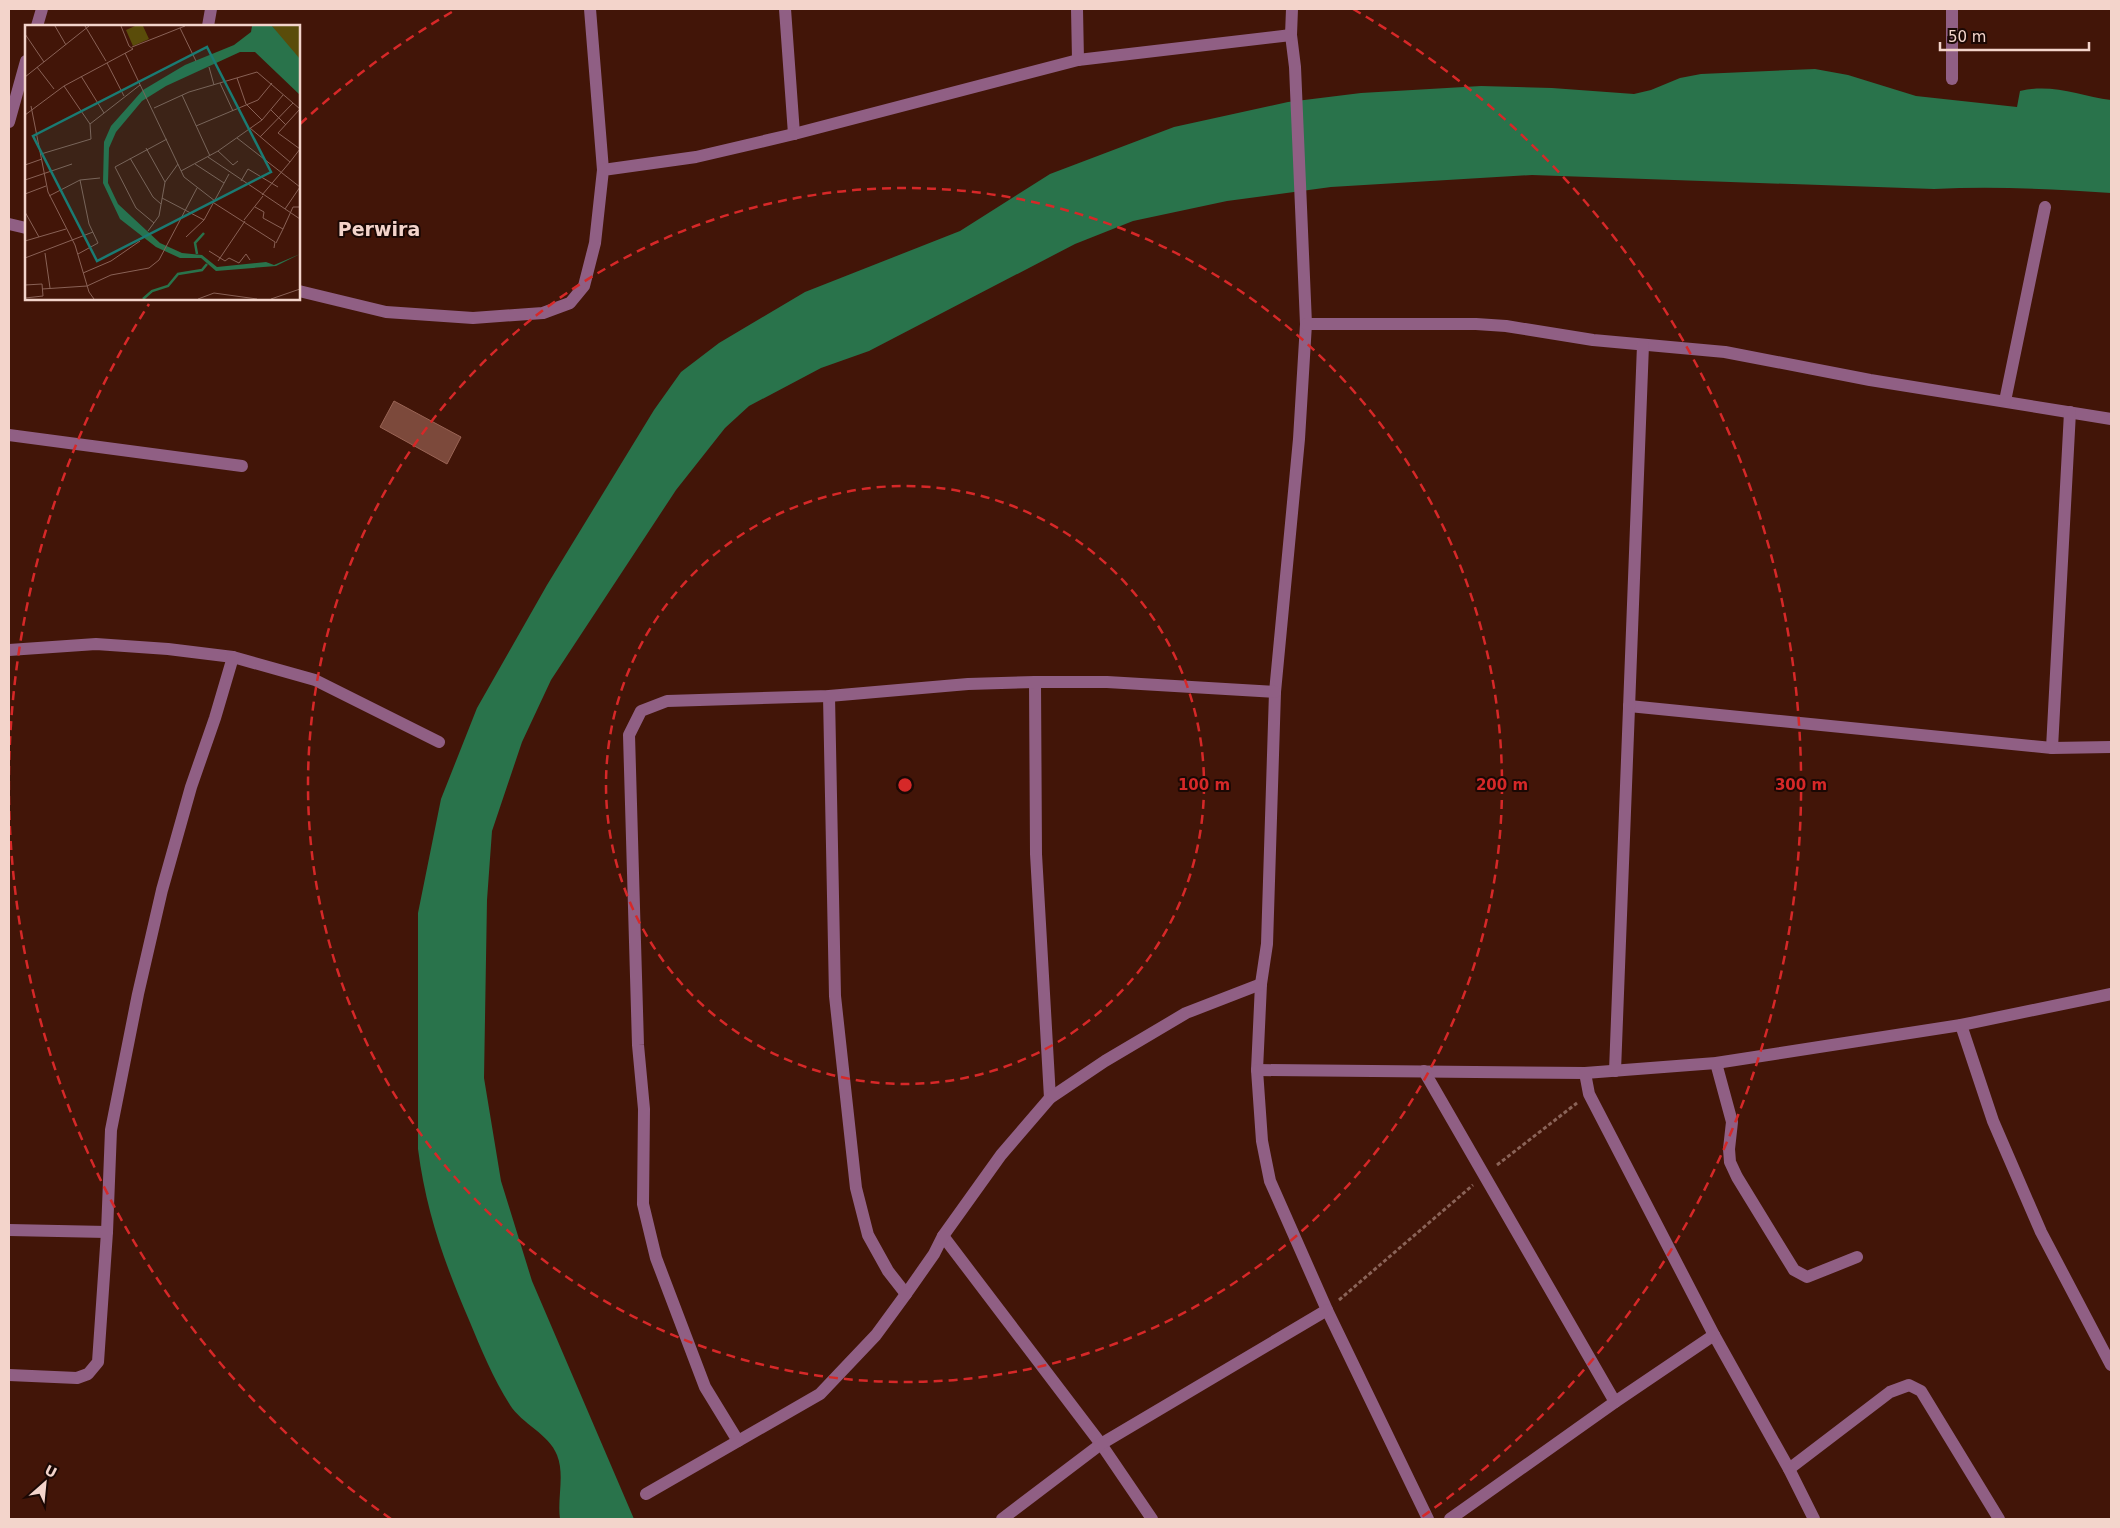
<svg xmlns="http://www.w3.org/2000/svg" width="2120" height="1528" viewBox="0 0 2120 1528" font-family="'DejaVu Sans',sans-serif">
<rect width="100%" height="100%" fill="#421508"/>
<path fill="#29734b" d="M1815 69 1848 75 1916 96 2017 107 2020 91C2052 83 2080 96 2111 100V193C2052 189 1994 186 1934 189L1532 175 1331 187 1227 201 1133 221 1075 244 869 351 821 368 749 406 725 428 676 490 551 680 522 742 492 831 487 900 484 1078 501 1181 532 1281 634 1519H560C557 1498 565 1475 557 1455 549 1434 522 1424 510 1405 493 1378 481 1349 469 1320 444 1262 426 1211 418 1149V913L441 799 477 708 547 585 654 410 681 372 719 343 805 292 960 231 1050 174 1174 127 1288 102 1361 93 1481 86 1552 88 1634 94 1651 90 1680 78 1701 74Z"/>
<polygon fill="#7c493b" stroke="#9a6455" points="394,401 461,437 447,464 380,427"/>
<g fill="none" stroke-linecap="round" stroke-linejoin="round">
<g stroke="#8a6358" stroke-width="3" stroke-dasharray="4 2.5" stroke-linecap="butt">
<polyline points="1497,1165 1577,1103"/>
<polyline points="1339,1300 1473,1185"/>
</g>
<g stroke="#905f84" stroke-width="12">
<polyline points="590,9 603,170"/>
<polyline points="785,9 794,134"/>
<polyline points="1077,9 1078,60"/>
<polyline points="1292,9 1291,35 1295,67 1306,324 1299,439 1275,692 1267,944 1261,984 1257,1070 1262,1141 1270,1181 1327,1310 1428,1519"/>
<polyline points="1952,9 1952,79"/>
<polyline points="37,26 42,9"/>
<polyline points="208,26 211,9"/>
<polyline points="9,122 26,61"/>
<polyline points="9,224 26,228"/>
<polyline points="299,291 386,312 473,318 543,313 570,303 584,286 595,243 603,170 696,157 794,134 1078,60 1291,35"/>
<polyline points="1306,324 1476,324 1506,326 1593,340 1725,352 1870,380 2111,419"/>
<polyline points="2005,401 2045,207"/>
<polyline points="9,435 242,466"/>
<polyline points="9,650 96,644 168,649 233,657 315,680 439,742"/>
<polyline points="1035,682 1036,854 1050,1098"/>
<polyline points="829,696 835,996 856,1188 868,1235 888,1271 906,1294"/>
<polyline points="1629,706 2052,748 2111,747"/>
<polyline points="2052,748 2070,412"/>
<polyline points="1961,1025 1993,1121 2041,1232 2111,1365"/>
<polyline points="1716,1063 1732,1122 1729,1149 1730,1162 1737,1177 1794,1270 1807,1277 1857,1257"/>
<polyline points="1257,1070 1585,1073 1716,1063 1961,1025 2111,994"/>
<polyline points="1424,1071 1615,1402"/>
<polyline points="1615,1071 1643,345"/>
<polyline points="1585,1073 1589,1094 1714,1335 1789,1469 1814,1519"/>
<polyline points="9,1230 107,1232"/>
<polyline points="943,1236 1101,1444 1152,1519"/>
<polyline points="9,1375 77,1378 88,1374 98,1362 107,1232 111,1130 138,994 162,890 191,787 215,718 233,657"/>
<polyline points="738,1441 705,1387 656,1258 643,1204 644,1109 638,1045 629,735 641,711 667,701 829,696 968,684 1035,682 1107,682 1275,692"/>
<polyline points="1789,1469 1890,1392 1909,1385 1921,1391 1999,1519"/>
<polyline points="646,1494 820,1394 876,1335 906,1294 934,1254 943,1236 1001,1155 1050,1098 1105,1061 1186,1013 1261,984"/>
<polyline points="1002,1519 1101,1444 1327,1310"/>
<polyline points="1450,1519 1615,1402 1714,1335"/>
</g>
</g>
<g fill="none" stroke="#d62828" stroke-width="2.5" stroke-dasharray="9 6">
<circle cx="905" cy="785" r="299"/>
<circle cx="905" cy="785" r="597"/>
<path d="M391 1519A896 896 0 0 1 149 304M300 124A896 896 0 0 1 457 9M1353 9A896 896 0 0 1 1419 1519"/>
</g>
<g text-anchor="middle" stroke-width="4" stroke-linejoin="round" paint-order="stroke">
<g font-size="19" font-weight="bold" fill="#f3d4cb" stroke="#1b0804">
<text x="379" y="236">Perwira</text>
</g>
</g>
<g transform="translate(25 25)">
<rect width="275" height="275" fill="#421508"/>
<path d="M110 1H118L124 14 108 21 101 5ZM247 1H275V34L261 22Z" fill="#5a4c0a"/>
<path d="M227 1H247L275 34V70L230 27H215L141 61 117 76 91 107 84 123 83 158 93 179 135 218 157 228 177 230 192 242 241 237 249 240 275 229 251 241 191 246 176 233H155L131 222 95 194 78 158 79 117 86 101 118 65 160 40 209 20 226 7Z" fill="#29734b"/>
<path fill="none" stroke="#29734b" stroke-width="2.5" d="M172 229 170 218 179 208M118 274 127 266 143 261 153 249 177 245 182 239"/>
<path fill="none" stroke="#896156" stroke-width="1" d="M30 1 41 20M60 1 81 36M96 1 104 21M155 3 171 36M0 9 19 37M107 22 160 1M100 28 159 152 190 176M82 38 99 71M12 42 29 64M184 42 189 60M56 51 79 88M0 52 64 1M212 53 221 79 237 95M195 58 208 86M39 61 65 99M157 70 185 131M6 81 23 167 50 220 64 267 69 274M129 83 164 67 232 47 275 84M246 85 261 100M0 90 39 61 108 24 104 21M171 101 233 75 247 58M225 103 265 137 275 124M235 112 268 78M212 113 275 162 260 184M121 123 140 157M275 124 253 108 275 84M193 126 208 140 213 136M16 129 66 114 65 99 115 60M183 132 275 194M105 133 128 172 136 179M170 139 199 158M0 140 17 134M156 146 193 126 237 95 258 70M0 155 47 139M216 156 223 144 253 162M0 169 21 161M237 170 265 137M24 171 55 155 75 153M137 173 179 195M189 178 250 217 249 223M230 182 239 187 238 193 258 204 268 182H275M0 187 14 212M219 195 238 171M129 198 111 183 90 142 142 114M123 206 134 191 140 157 153 139M161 212 179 195 204 149M0 216 41 204M251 218 258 204M184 226 200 236 204 233 214 238 221 229 225 235M20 228 25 263M53 229 73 218 64 199 55 155M0 233 68 207M193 236 220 196M58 248 86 236 115 216M0 260 17 259 18 271 0 273M17 264 62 261 86 250 124 243 134 235 172 163M173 274 189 268 232 274M246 274 275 264"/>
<path fill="#1a7b73" fill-opacity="0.15" stroke="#1a7b73" stroke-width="2.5" d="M182 22 246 147 72 236 8 111Z"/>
<rect width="275" height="275" fill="none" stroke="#f3d4cb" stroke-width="2.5"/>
</g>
<circle cx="905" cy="785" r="8" fill="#d62828" stroke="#1b0804" stroke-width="2.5"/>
<g font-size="15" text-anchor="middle" font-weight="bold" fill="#d62828" stroke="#1b0804" stroke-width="4" stroke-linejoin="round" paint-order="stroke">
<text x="1204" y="790">100 m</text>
<text x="1502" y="790">200 m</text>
<text x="1801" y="790">300 m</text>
</g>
<rect width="2120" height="1528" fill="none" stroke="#f3d4cb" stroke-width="20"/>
<g transform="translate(45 1483) rotate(27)" stroke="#1b0804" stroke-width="4" paint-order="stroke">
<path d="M0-4L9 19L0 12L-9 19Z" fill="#f3d4cb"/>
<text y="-8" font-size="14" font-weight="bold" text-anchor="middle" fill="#f3d4cb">U</text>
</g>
<path d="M1940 42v8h149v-8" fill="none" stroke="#f3d4cb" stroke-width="2.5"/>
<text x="1948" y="42" font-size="15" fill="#f3d4cb" stroke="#1b0804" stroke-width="4" paint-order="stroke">50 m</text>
</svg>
